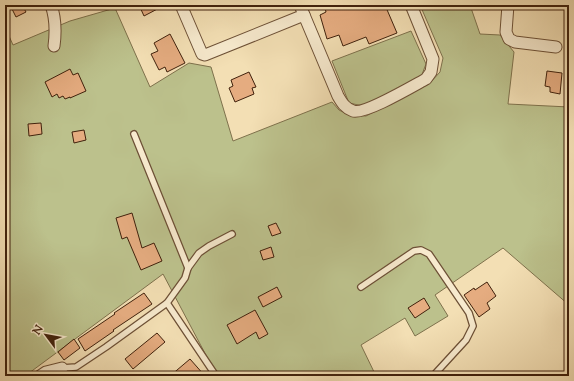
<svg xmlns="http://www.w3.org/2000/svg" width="574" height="381" viewBox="0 0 574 381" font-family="'Sorts Mill Goudy',serif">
<rect width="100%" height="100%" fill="#f3dfb4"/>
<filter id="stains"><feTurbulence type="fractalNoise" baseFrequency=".005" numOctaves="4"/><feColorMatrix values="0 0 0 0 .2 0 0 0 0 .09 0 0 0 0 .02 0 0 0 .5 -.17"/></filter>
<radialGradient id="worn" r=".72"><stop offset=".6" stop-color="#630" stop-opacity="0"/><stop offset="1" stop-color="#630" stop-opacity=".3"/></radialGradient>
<g fill="#bcc18c" stroke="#7e714c">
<polygon points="420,5 470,5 480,34 500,35 514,52 508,104 569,107 569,305 503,248 435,295 448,316 415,336 405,318 361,345 376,376 217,376 163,274 25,376 5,376 5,27 13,45 70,21 115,8 150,87 189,63 211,67 233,141 332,102 339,110 349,115 366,116 429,84 440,72 443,58"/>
<polygon points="411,31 426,64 421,77 363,106 349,103 332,61"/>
</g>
<g fill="#e5ac80" stroke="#40210c">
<polygon points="10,5 22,5 26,12 16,17"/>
<polygon points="139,5 165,5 144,16"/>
<polygon points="335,5 385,5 397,33 369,44 366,37 343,46 339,35 327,39 320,15 326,12 325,8"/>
<polygon points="170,34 185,63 167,72 165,67 159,70 151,54 158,51 154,43"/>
<polygon points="70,69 73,75 78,73 86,91 70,98 70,97 65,99 63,96 59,98 57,94 52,97 45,82"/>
<polygon points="547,71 562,73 560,94 550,92 550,87 545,86"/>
<polygon points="249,72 256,87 252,88 254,94 235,102 229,88 233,86 231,80"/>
<polygon points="41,123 42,134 29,136 28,124"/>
<polygon points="84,130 86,140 74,143 72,132"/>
<polygon points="132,213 142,248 154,243 162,261 141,270 127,237 122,239 116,218"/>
<polygon points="276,223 281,233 272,236 268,226"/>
<polygon points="271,247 274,257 263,260 260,251"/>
<polygon points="487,282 496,296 487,303 490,309 479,317 464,295 474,288 475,290"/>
<polygon points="277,287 282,297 263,307 258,297"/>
<polygon points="144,293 152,304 113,330 114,331 85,351 78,339 115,314 114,313"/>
<polygon points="424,298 430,308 415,318 408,308"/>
<polygon points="255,310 268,334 259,339 256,332 237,344 227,325"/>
<polygon points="157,333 165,342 133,369 125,359"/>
<polygon points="74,339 80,348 64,360 58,352"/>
<polygon points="190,359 205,376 170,376"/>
</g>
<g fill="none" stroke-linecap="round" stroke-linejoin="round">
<g stroke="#6d5036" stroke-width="8">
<g id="service">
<polyline points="188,268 199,253 209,246 232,234"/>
<polyline points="361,287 414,251 421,250 429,254 469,313 473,326 466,340 433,376"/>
<polyline points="167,303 216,376"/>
<polyline points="64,376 62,368 76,367 106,347 167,303 185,278 188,268 134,134"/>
</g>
</g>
<g stroke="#6d5036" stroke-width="13">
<g id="minor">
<path d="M51 5C56 19 56 31 54 46"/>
<polyline points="181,5 202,54 205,55 304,15 300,5"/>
<polyline points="508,5 506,32 509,39 515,42 556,47"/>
<path d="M304 15 338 96C342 103 345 108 353 111 364 115 413 86 426 79L431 72 433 59 411 5"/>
<polyline points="40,376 46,372 62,368"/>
</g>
</g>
<use href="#service" stroke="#f7eace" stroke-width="5.5"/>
<use href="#minor" stroke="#f7eace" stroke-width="11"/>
</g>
<rect width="574" height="381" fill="none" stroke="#f3dfb4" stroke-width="20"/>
<rect x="6" y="6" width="562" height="369" fill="none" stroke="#40210c" stroke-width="2"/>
<rect x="10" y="10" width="554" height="361" fill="none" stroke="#40210c"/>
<g transform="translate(46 335) rotate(302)" stroke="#f7eace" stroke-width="3" paint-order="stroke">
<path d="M0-3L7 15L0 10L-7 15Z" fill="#40210c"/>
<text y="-6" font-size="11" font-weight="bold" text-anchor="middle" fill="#40210c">N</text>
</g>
<rect width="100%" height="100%" filter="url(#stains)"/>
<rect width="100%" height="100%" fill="url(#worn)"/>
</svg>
